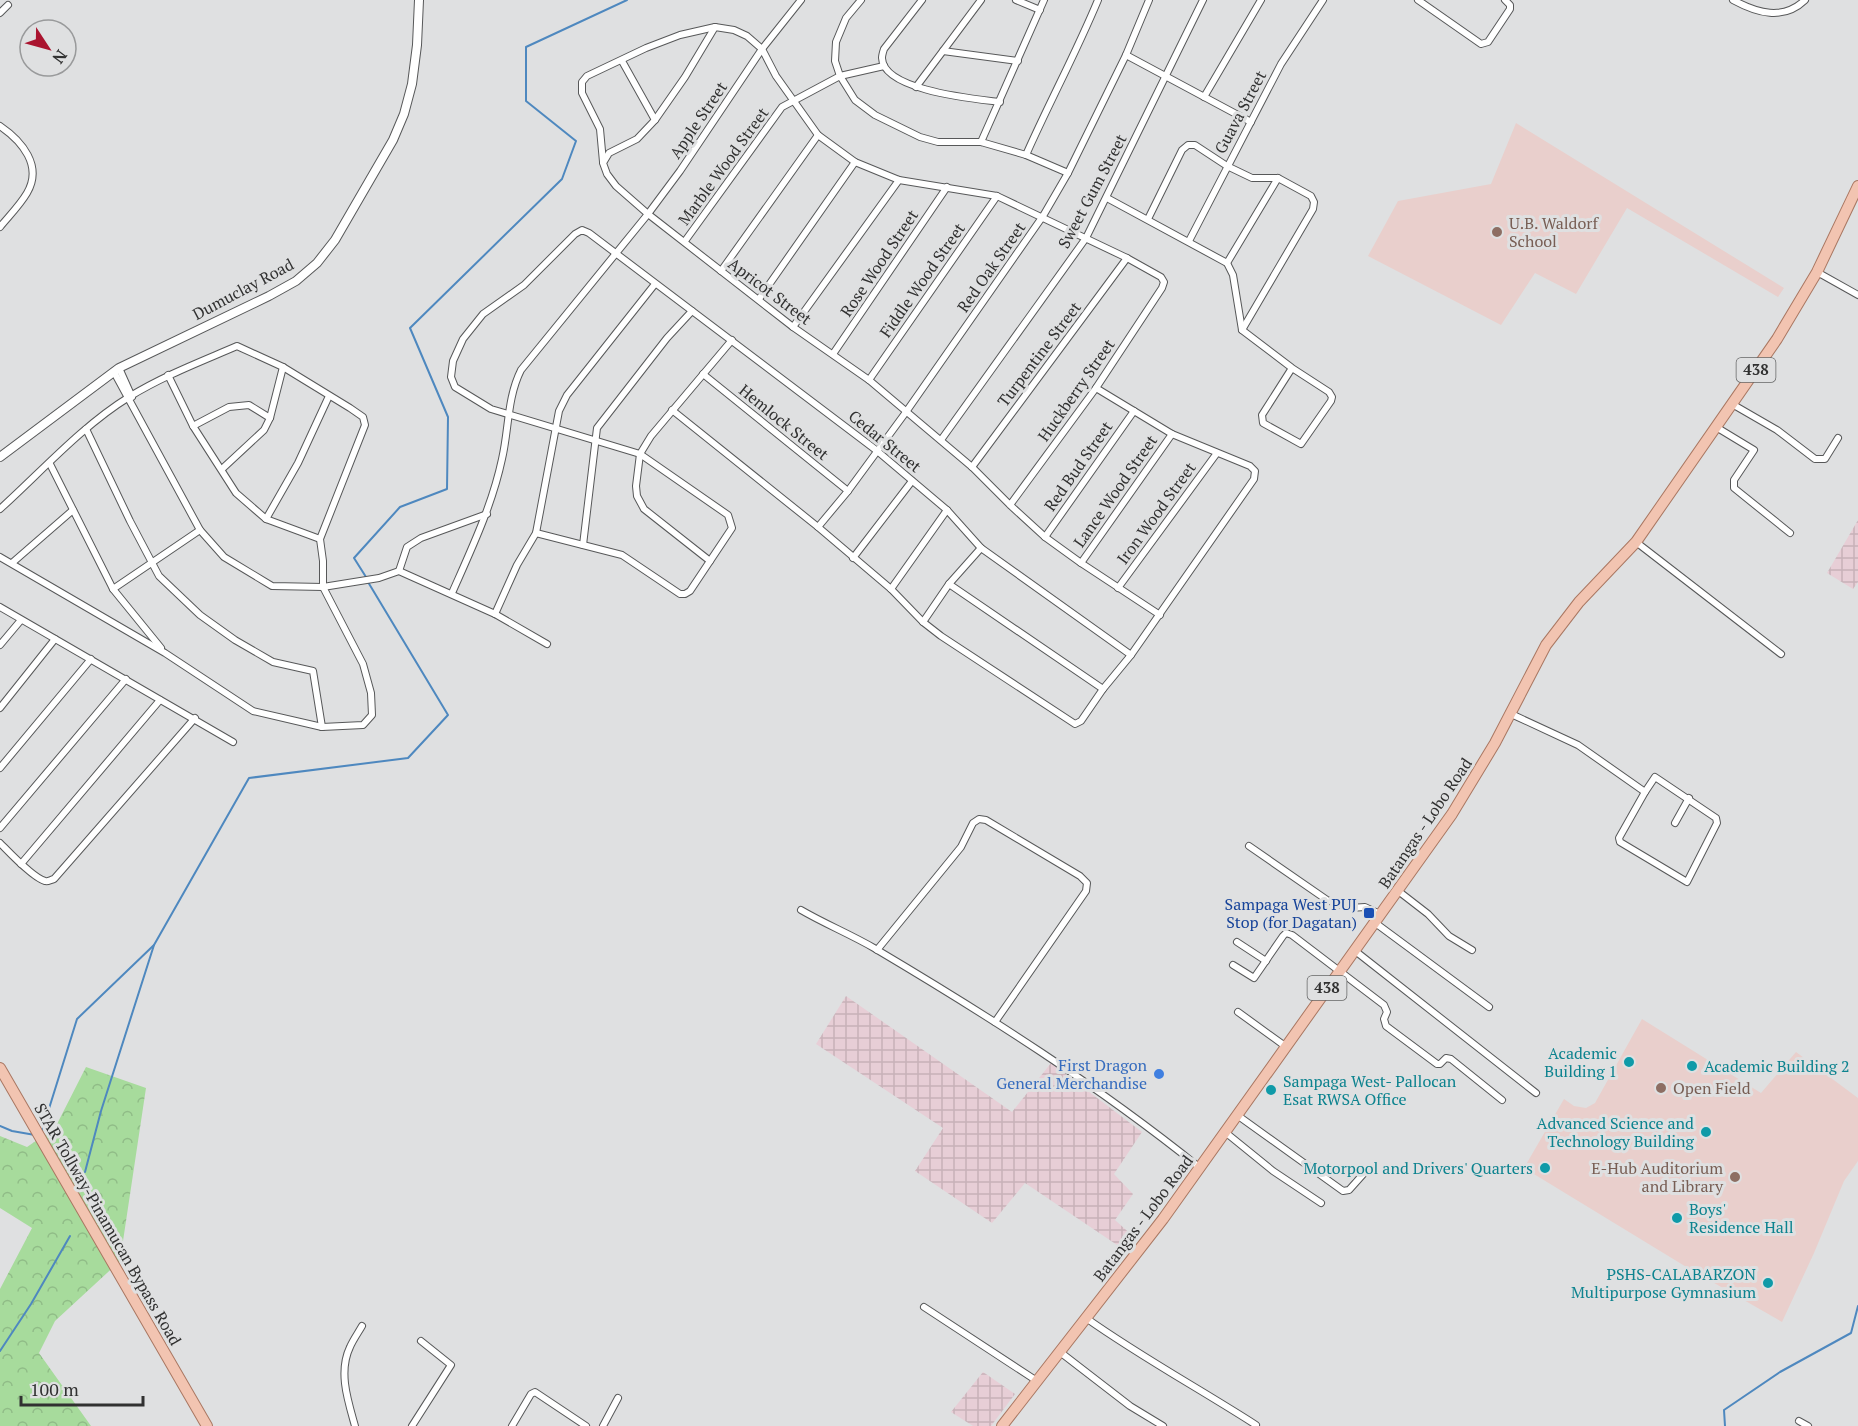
<svg xmlns="http://www.w3.org/2000/svg" width="1858" height="1426" viewBox="0 0 1858 1426" font-family="'PT Serif',serif">
<defs>
<pattern id="industrial-grid" width="8" height="8" patternUnits="userSpaceOnUse" patternTransform="scale(1.5)"><rect width="8" height="8" fill="#e7ced6"/><path d="M0 4h8M4 0v8" fill="none" stroke="#c7b1b8"/></pattern>
<pattern id="forest-crowns" width="20" height="18" patternUnits="userSpaceOnUse" patternTransform="scale(1.5)"><rect width="20" height="18" fill="#a7db9c"/><path d="M2 6a3 3 0 1 1 6 0M12 15a3 3 0 1 1 6 0" fill="none" stroke="#90bc87"/></pattern>
</defs>
<rect width="100%" height="100%" fill="#dfe0e1"/>
<g fill="url(#industrial-grid)">
<polygon points="1858,520 1858,582 1853,589 1827,573"/>
<polygon points="846,996 1012,1112 1051,1063 1142,1132 1114,1174 1133,1194 1115,1220 1135,1238 1126,1251 1025,1183 992,1223 915,1171 943,1128 816,1044"/>
<polygon points="983,1372 1015,1394 991,1426 973,1426 951,1412"/>
</g>
<g fill="#e9cfcc">
<polygon points="1516,123 1784,288 1778,297 1627,208 1576,294 1535,273 1501,325 1368,256 1398,201 1491,184"/>
<polygon points="1642,1019 1761,1093 1796,1052 1858,1098 1858,1161 1844,1181 1814,1253 1782,1322 1688,1268 1524,1168 1564,1099 1574,1106 1586,1108 1595,1103"/>
</g>
<polygon fill="url(#forest-crowns)" points="86,1067 146,1088 120,1261 55,1321 39,1353 91,1426 0,1426 0,1289 32,1228 0,1208 0,1136 27,1147 55,1128"/>
<g fill="none" stroke-linecap="round" stroke-linejoin="round">
<g stroke="#4e88bf" stroke-width="2">
<polyline points="366,577 354,558 400,507 447,489 448,417 410,328 562,179 576,141 526,101 526,47 627,0"/>
<polyline points="0,1126 12,1131 35,1135"/>
<polyline points="42,1131 77,1019 154,945 249,778 408,758 448,715 368,582"/>
<polyline points="85,1172 101,1111 154,945"/>
<polyline points="0,1351 31,1304 70,1236"/>
<polyline points="1725,1426 1724,1410 1780,1372 1851,1333 1858,1306"/>
</g>
<g stroke="#575859" stroke-width="8">
<g id="minor">
<polyline points="861,0 846,18 836,42 835,61 840,76 855,100 875,115 920,137 938,142 981,142 1026,155 1068,173"/>
<path d="M922 0 884 49C883 52 882 55 882 58 883 91 977 99 1000 102"/>
<polyline points="1016,0 1040,10"/>
<polyline points="1418,0 1481,44 1488,42 1510,9 1510,5 1505,0"/>
<path d="M1733 0C1757 13 1783 21 1805 0"/>
<polyline points="0,13 8,5"/>
<polyline points="943,51 1018,61"/>
<polyline points="1126,55 1251,122"/>
<polyline points="622,61 655,120"/>
<polyline points="916,87 981,0"/>
<polyline points="1204,97 1261,0"/>
<path d="M0 126C22 141 43 166 27 193 20 205 9 216 0 227"/>
<polyline points="981,142 1044,0"/>
<path d="M1026 155C1049 103 1076 53 1098 0"/>
<polyline points="603,162 600,129 582,93 582,82 587,76 646,48 680,35 715,27"/>
<polyline points="1107,198 1227,263 1233,275 1242,330 1292,368 1329,392 1332,397 1331,401 1301,444 1263,423 1262,415 1292,368"/>
<polyline points="1148,219 1182,150 1188,145 1195,145 1227,166 1252,178 1278,178 1311,196 1314,202 1313,209 1242,330"/>
<polyline points="685,241 782,107 840,76 884,66"/>
<polyline points="1189,241 1281,64 1323,0"/>
<polyline points="1227,263 1278,178"/>
<polyline points="721,271 818,135"/>
<polyline points="1817,272 1858,295"/>
<polyline points="759,299 855,162"/>
<polyline points="793,327 899,180"/>
<polyline points="833,354 947,187"/>
<polyline points="119,368 132,397"/>
<polyline points="114,372 200,530 224,557 272,586 323,587 379,578 399,571 495,614 547,644"/>
<polyline points="703,374 848,491"/>
<polyline points="168,375 193,426 236,493 266,519 320,539"/>
<polyline points="869,380 997,196"/>
<polyline points="1732,404 1777,430 1815,459 1825,459 1838,438"/>
<polyline points="672,410 818,527 891,589 923,622 941,636 1075,724 1081,721 1103,689 1131,655 1254,479 1255,471 1250,466 1172,434 1096,388"/>
<polyline points="193,426 229,407 249,405 270,418"/>
<polyline points="1716,427 1754,450 1734,480 1734,488 1790,533"/>
<polyline points="86,429 130,521 159,576 200,615 235,640 273,662 313,671 322,727"/>
<polyline points="941,440 1086,238 1203,0"/>
<polyline points="50,464 113,589 161,648"/>
<polyline points="972,467 1127,258"/>
<polyline points="222,469 264,430 270,418 283,367"/>
<polyline points="1010,505 1096,388 1162,288 1164,282 1161,277 1127,258 997,196 899,180 855,162 818,135 776,76 762,49 747,36 734,30 715,27 685,77 655,120 637,139 609,153 603,163 607,174 616,186 648,214 793,327 869,380 972,467 1010,505 1045,537 1081,563 1160,615"/>
<path d="M0 509C41 472 82 426 129 397 163 376 200 362 237 346L283 367 350 408 363 417 365 425 320 539 323 561V587L363 664 371 693 372 715 363 725 322 727 253 711 165 653 0 557"/>
<polyline points="266,519 298,463 329,396"/>
<polyline points="818,527 848,491 906,412 1043,216 1068,173 1126,55 1149,0"/>
<polyline points="536,533 622,555 680,594 685,594 690,591 732,528 728,515 640,454 491,409 455,387 451,377 453,361 463,339 483,314 524,285 575,234 582,230 589,233 876,450 947,510 981,548 1131,655"/>
<polyline points="1045,537 1134,411"/>
<polyline points="1636,542 1781,654"/>
<polyline points="583,545 597,428 667,338 692,311"/>
<polyline points="853,558 912,481"/>
<polyline points="710,561 644,509 637,496 636,486 640,454 651,436 732,340"/>
<polyline points="12,563 73,510"/>
<polyline points="1081,563 1172,434"/>
<polyline points="399,571 407,547 421,538 487,514"/>
<polyline points="949,584 1103,689"/>
<polyline points="1118,588 1217,453"/>
<polyline points="113,589 200,530"/>
<polyline points="891,589 947,510"/>
<path d="M452 593C471 550 492 506 502 459 509 429 507 398 521 370L648 214 680 171 762 49 801 0"/>
<polyline points="0,607 233,742"/>
<polyline points="495,614 517,565 536,533 559,411 567,395 655,284"/>
<polyline points="923,622 949,584 981,548"/>
<polyline points="0,645 21,620"/>
<polyline points="0,708 55,639"/>
<polyline points="1509,713 1578,745 1645,792"/>
<polyline points="0,768 91,659"/>
<polygon points="1655,777 1716,818 1717,823 1687,882 1620,842 1619,838 1645,792"/>
<polyline points="1675,823 1689,798"/>
<polyline points="0,828 126,679"/>
<path d="M0 843C9 852 33 878 45 881 48 882 50 880 54 879L195 718"/>
<polyline points="1249,846 1327,900 1350,908 1365,907 1380,914"/>
<polyline points="21,864 160,700"/>
<polyline points="1397,890 1428,914 1449,936 1472,950"/>
<path d="M801 910C825 924 850 934 874 948 987 1015 1097 1085 1199 1167"/>
<polyline points="1374,922 1489,1007"/>
<polyline points="1237,942 1266,961"/>
<polyline points="877,950 961,847 973,823 979,819 986,820 1080,876 1087,883 1086,891 995,1022"/>
<polyline points="1354,950 1536,1093"/>
<polyline points="1233,965 1254,978 1283,936 1286,933 1292,935 1384,1005 1387,1012 1384,1019 1386,1026 1437,1064 1440,1064 1446,1058 1451,1059 1502,1100"/>
<polyline points="1238,1012 1285,1046"/>
<polyline points="1237,1115 1343,1191 1349,1190 1366,1171"/>
<polyline points="1225,1132 1273,1171 1321,1203"/>
<polyline points="924,1307 1037,1381"/>
<path d="M1086 1318C1141 1357 1200 1389 1256 1425"/>
<polyline points="1060,1352 1130,1406 1163,1426"/>
<polyline points="1799,1421 1808,1426"/>
<path d="M355 1426C348 1401 338 1372 350 1347 353 1340 358 1333 362 1326"/>
<polyline points="412,1426 451,1365 421,1341"/>
<polyline points="512,1426 531,1394 535,1392 586,1426"/>
<polyline points="603,1426 618,1398"/>
</g>
</g>
<g stroke="#575859" stroke-width="10">
<polyline id="tertiary" points="0,457 119,368 269,296 296,281 317,263 335,240 393,140 404,114 412,84 417,45 419,0"/>
</g>
<g stroke="#a97762" stroke-width="12">
<g id="primary">
<polyline points="0,1068 207,1426"/>
<polyline points="1002,1426 1163,1219 1452,814 1495,743 1546,645 1579,602 1636,542 1777,339 1817,272 1858,186"/>
</g>
</g>
<use href="#minor" stroke="#fff" stroke-width="6"/>
<use href="#tertiary" stroke="#fff" stroke-width="8"/>
<use href="#primary" stroke="#f2c4b1" stroke-width="10"/>
</g>
<g fill="#8d6e63" stroke="#dfe0e1" stroke-width="2">
<circle cx="1497" cy="232" r="6"/>
<circle cx="1661" cy="1088" r="6"/>
<circle cx="1735" cy="1177" r="6"/>
</g>
<rect fill="#1a4fb4" stroke="#dfe0e1" stroke-width="2" x="1363" y="907" width="12" height="12" rx="3"/>
<g fill="#0f9aa8" stroke="#dfe0e1" stroke-width="2">
<circle cx="1629" cy="1062" r="6"/>
<circle cx="1692" cy="1066" r="6"/>
<circle cx="1271" cy="1090" r="6"/>
<circle cx="1706" cy="1132" r="6"/>
<circle cx="1545" cy="1168" r="6"/>
<circle cx="1677" cy="1218" r="6"/>
<circle cx="1768" cy="1283" r="6"/>
</g>
<circle fill="#3f7fe0" stroke="#dfe0e1" stroke-width="2" cx="1159" cy="1074" r="6"/>
<g text-anchor="middle" stroke-width="6" stroke-linejoin="round" paint-order="stroke">
<g fill="#dfe0e1" stroke="#656666" stroke-width="1.5">
<rect x="1736.5" y="358" width="39" height="24" rx="4.5"/>
<rect x="1307.5" y="976" width="39" height="24" rx="4.5"/>
</g>
<g font-size="15" font-weight="bold" fill="#313131">
<text x="1756" y="375">438</text>
<text x="1327" y="993">438</text>
</g>
<g font-size="16" fill="#313131" stroke="#dfe0e1">
<text transform="translate(1240 112) rotate(-62)" y="6">Guava Street</text>
<text transform="translate(698 120) rotate(-56)" y="6">Apple Street</text>
<text transform="translate(723 166) rotate(-54)" y="6">Marble Wood Street</text>
<text transform="translate(1092 191) rotate(-62)" y="6">Sweet Gum Street</text>
<text transform="translate(879 263) rotate(-56)" y="6">Rose Wood Street</text>
<text transform="translate(991 267) rotate(-55)" y="6">Red Oak Street</text>
<text transform="translate(922 280) rotate(-55)" y="6">Fiddle Wood Street</text>
<text transform="translate(243 289) rotate(-28)" y="6">Dumuclay Road</text>
<text transform="translate(770 291) rotate(37)" y="6">Apricot Street</text>
<text transform="translate(1039 354) rotate(-53)" y="6">Turpentine Street</text>
<text transform="translate(1076 390) rotate(-55)" y="6">Huckberry Street</text>
<text transform="translate(784 422) rotate(39)" y="6">Hemlock Street</text>
<text transform="translate(885 441) rotate(39)" y="6">Cedar Street</text>
<text transform="translate(1078 466) rotate(-55)" y="6">Red Bud Street</text>
<text transform="translate(1115 491) rotate(-55)" y="6">Lance Wood Street</text>
<text transform="translate(1156 513) rotate(-54)" y="6">Iron Wood Street</text>
<text transform="translate(1425 823) rotate(-56)" y="6">Batangas - Lobo Road</text>
<text transform="translate(1143 1218) rotate(-53)" y="6">Batangas - Lobo Road</text>
<text transform="translate(108 1224) rotate(60)" y="6">STAR Tollway-Pinamucan Bypass Road</text>
</g>
<g font-size="16" fill="#785e54" stroke="#dfe0e1" text-anchor="start">
<text x="1509" y="229">U.B. Waldorf<tspan x="1509" dy="18">School</tspan></text>
<text x="1673" y="1094">Open Field</text>
<text x="1723" y="1174" text-anchor="end">E-Hub Auditorium<tspan x="1723" dy="18">and Library</tspan></text>
</g>
<g font-size="16" fill="#164399" stroke="#dfe0e1" text-anchor="end">
<text x="1357" y="910">Sampaga West PUJ<tspan x="1357" dy="18">Stop (for Dagatan)</tspan></text>
</g>
<g font-size="16" fill="#0d838f" stroke="#dfe0e1" text-anchor="end">
<text x="1617" y="1059">Academic<tspan x="1617" dy="18">Building 1</tspan></text>
<text x="1704" y="1072" text-anchor="start">Academic Building 2</text>
<text x="1283" y="1087" text-anchor="start">Sampaga West- Pallocan<tspan x="1283" dy="18">Esat RWSA Office</tspan></text>
<text x="1694" y="1129">Advanced Science and<tspan x="1694" dy="18">Technology Building</tspan></text>
<text x="1533" y="1174">Motorpool and Drivers' Quarters</text>
<text x="1689" y="1215" text-anchor="start">Boys'<tspan x="1689" dy="18">Residence Hall</tspan></text>
<text x="1756" y="1280">PSHS-CALABARZON<tspan x="1756" dy="18">Multipurpose Gymnasium</tspan></text>
</g>
<g font-size="16" fill="#366cbe" stroke="#dfe0e1" text-anchor="end">
<text x="1147" y="1071">First Dragon<tspan x="1147" dy="18">General Merchandise</tspan></text>
</g>
</g>
<g transform="translate(48 48) rotate(126)"><circle r="28" fill="#dfe0e1" stroke="#999a9b" stroke-width="1.5"/>
<path d="M0-4.5L10 22L0 15L-10 22Z" fill="#aa142f"/>
<text y="-9" font-size="16" font-weight="bold" text-anchor="middle" fill="#313131">N</text>
</g>
<path d="M21 1396v9h122v-9" fill="none" stroke="#313131" stroke-width="3"/>
<text x="30" y="1396" font-size="18" fill="#313131" stroke="#dfe0e1" stroke-width="4.5" paint-order="stroke">100 m</text>
</svg>
